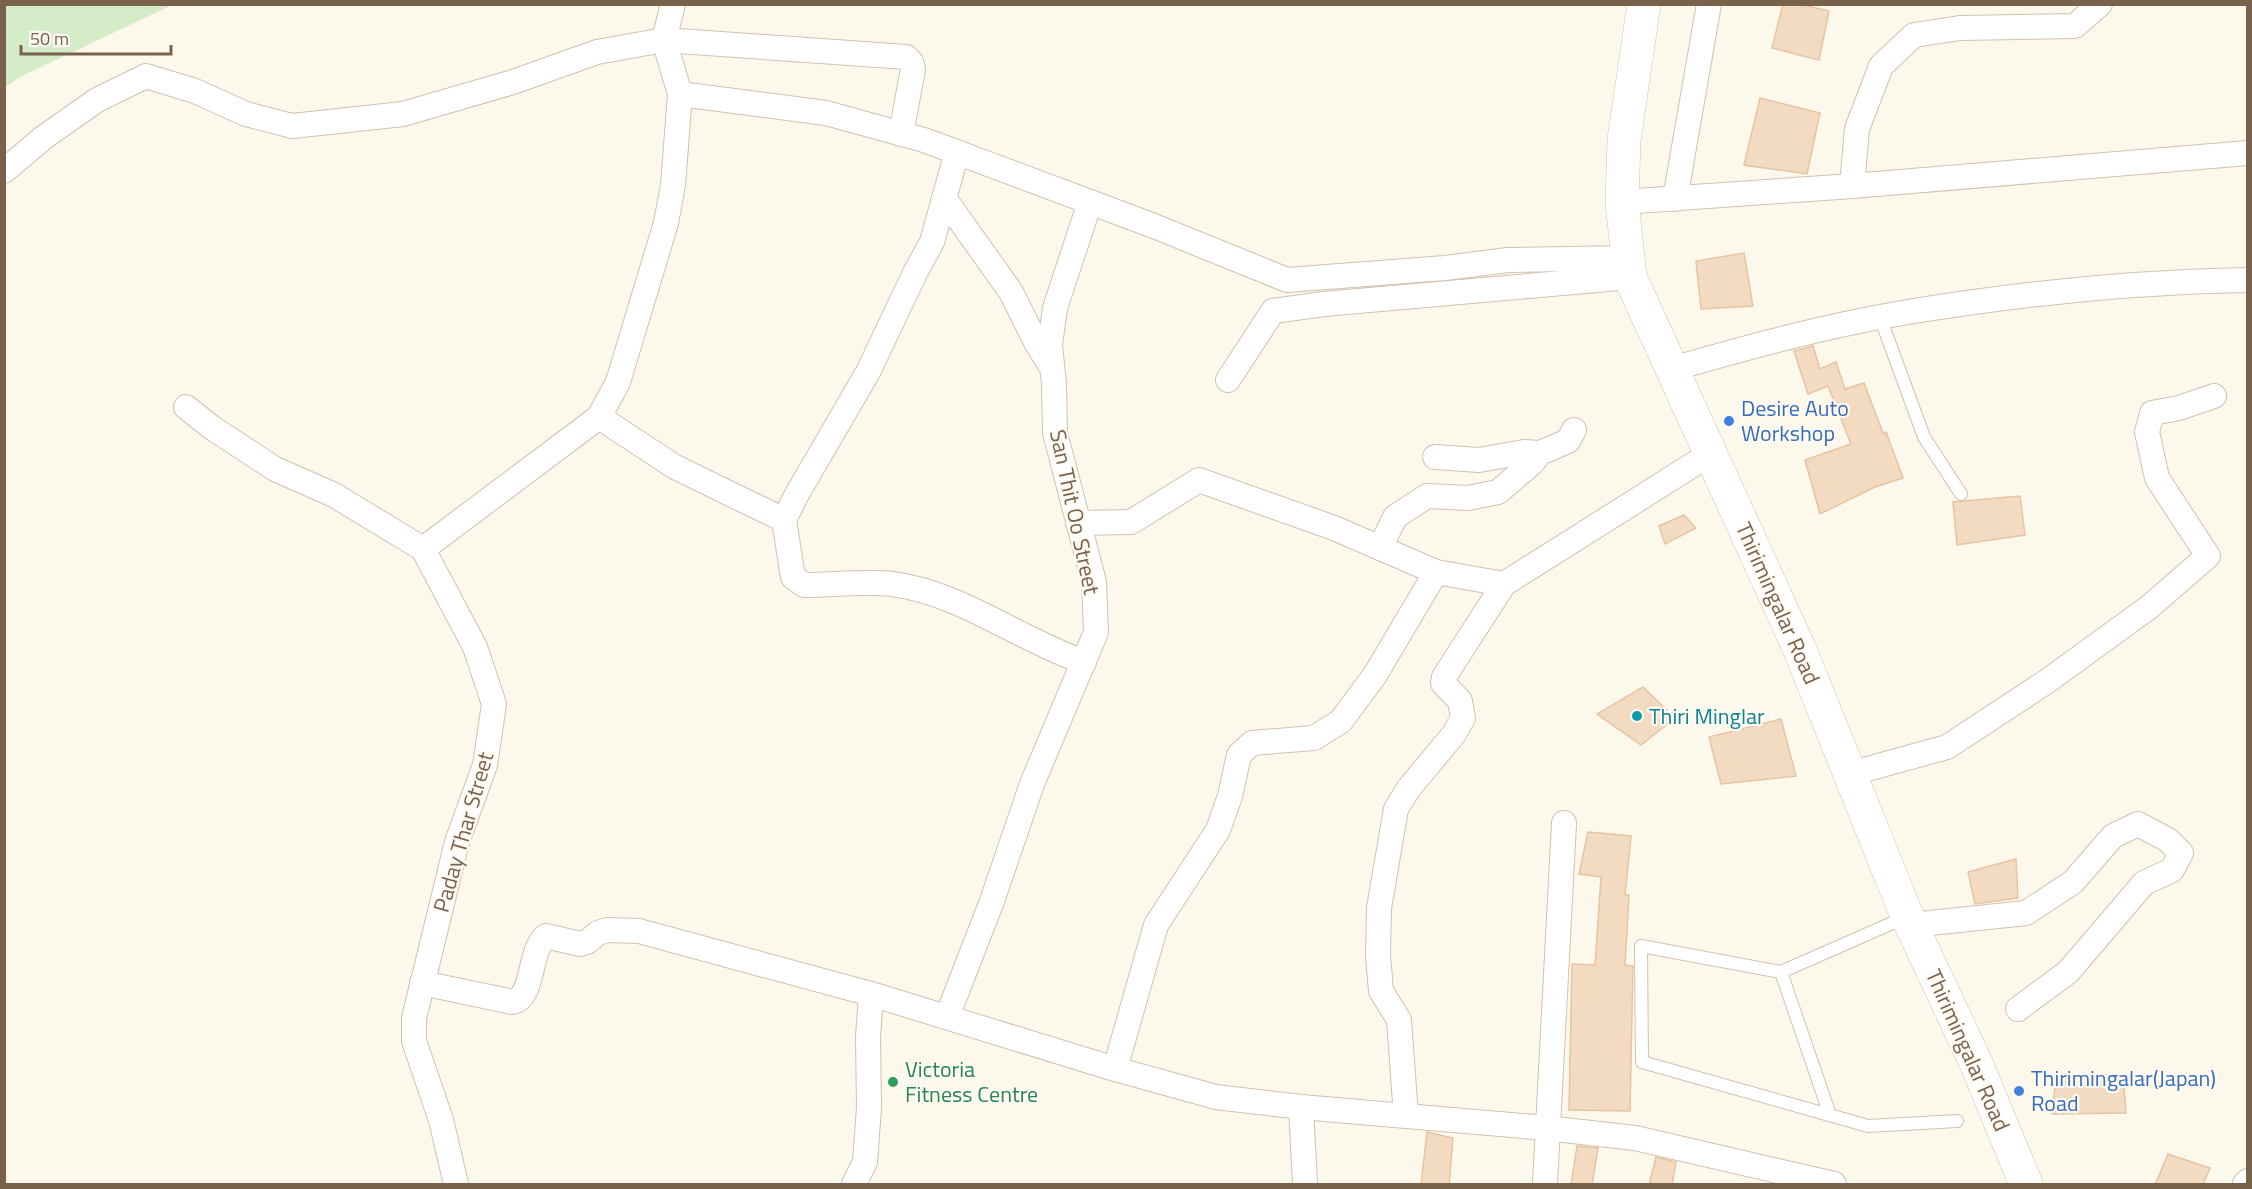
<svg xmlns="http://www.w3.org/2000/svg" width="2252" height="1189" viewBox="0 0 2252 1189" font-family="'Titillium Web',sans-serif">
<rect width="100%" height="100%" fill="#fdf8ec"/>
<polygon fill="#d4ecc8" points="5,4 172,4 172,5 18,78 5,88"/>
<g fill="#f3dbc2" stroke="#e7c3a2" stroke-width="1.5">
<polygon points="1783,4 1799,4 1829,11 1819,60 1772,48"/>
<polygon points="1760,98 1820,113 1807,174 1744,165"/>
<polygon points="1744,253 1753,306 1701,309 1696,261"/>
<polygon points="1813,346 1820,369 1836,362 1845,389 1864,383 1883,433 1886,432 1903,478 1875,487 1820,514 1805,460 1851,444 1828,386 1808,394 1794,351"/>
<polygon points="2020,496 2025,535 1957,545 1953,502"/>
<polygon points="1684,515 1696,528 1665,544 1659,526"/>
<polygon points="1643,687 1675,718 1641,745 1597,714"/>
<polygon points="1781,719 1796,776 1721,784 1709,737"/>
<polygon points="1588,832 1631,836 1625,895 1629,895 1625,965 1633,966 1630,1111 1569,1110 1572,964 1595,965 1601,877 1579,874"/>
<polygon points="2016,859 2018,898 1975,904 1968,872"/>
<polygon points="2123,1074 2126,1113 2052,1114 2056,1077"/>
<polygon points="1427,1132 1453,1138 1449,1185 1421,1185"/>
<polygon points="1577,1146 1598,1148 1592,1185 1571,1185"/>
<polygon points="2168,1154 2210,1168 2203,1185 2155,1185"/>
<polygon points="1656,1157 1676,1162 1672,1185 1649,1185"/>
</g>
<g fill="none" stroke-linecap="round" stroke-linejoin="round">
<g stroke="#d1c1b0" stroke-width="14">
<g id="lane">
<polyline points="1880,317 1924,437 1961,494"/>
<polyline points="1906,917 1781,972 1641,946 1642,1062 1868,1126 1957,1121"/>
<polyline points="1781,972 1830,1115"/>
</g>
</g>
<g stroke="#d1c1b0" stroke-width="26">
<g id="street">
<polyline points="673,4 664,40 906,57 911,62 913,69 901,134"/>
<path d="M957 152 932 242 916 271 868 372 797 494 784 520 793 577 804 585C830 585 867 581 892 584 959 592 1020 640 1084 662"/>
<polyline points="4,171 43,138 97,100 146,76 195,91 246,114 292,126 403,114 513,82 597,52 664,40 680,94 826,113 924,140 1154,226 1287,280 1445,268 1508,260 1628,258"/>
<polyline points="1852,186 1857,129 1881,66 1914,35 1960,28 2075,26 2100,4"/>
<polyline points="944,198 1011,292 1036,342 1050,365"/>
<polyline points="1675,199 1709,4"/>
<polyline points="1622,202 1852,186 2248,153"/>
<path d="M1672 369C1748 347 1825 326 1902 313 2016 294 2132 282 2248 280"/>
<polyline points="1228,380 1273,311 1324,304 1630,277"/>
<polyline points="186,407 211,427 275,469 334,495 423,549 475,647 494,704 485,765 457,842 414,1018 414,1041 441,1120 456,1184"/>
<polyline points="599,417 675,467 784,520"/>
<polyline points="1435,457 1479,460 1524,452 1540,453"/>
<polyline points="1078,523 1131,522 1199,480 1334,528 1436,572"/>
<polyline points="1380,548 1395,517 1427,496 1468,498 1498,492 1532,463 1540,453 1568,441 1574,430"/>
<polyline points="423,549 599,417 618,382 666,223 673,185 680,94"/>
<polyline points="1849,774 1947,747 2046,682 2148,608 2208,556 2157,478 2147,432 2152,413 2179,408 2214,396"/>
<polyline points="1911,925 2026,913 2073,882 2113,836 2138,824 2168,840 2181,853 2172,870 2144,883 2068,972 2018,1009"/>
<path d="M422 983 513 1002C535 996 528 951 546 936L580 944 587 942 598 933 607 930 639 931 871 994 1115 1069 1216 1097 1301 1107 1546 1128 1635 1138 1834 1184"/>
<polyline points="947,1017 992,901 1032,784 1096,632 1094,582 1055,433 1054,384 1050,345 1055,308 1090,202"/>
<polyline points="1115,1069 1156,925 1218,830 1230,796 1239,755 1252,743 1314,738 1341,721 1375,675 1436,572 1504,584"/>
<polyline points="1301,1107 1305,1184"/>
<polyline points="1406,1116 1399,1020 1381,991 1378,955 1379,908 1396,809 1409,788 1454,734 1463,718 1460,701 1443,683 1444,677 1504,584 1710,454"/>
<polyline points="854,1184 865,1162 869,1107 868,1037 871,994"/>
<polyline points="1545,1184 1564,823"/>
<polyline points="2245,1184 2248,1181"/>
</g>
</g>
<g stroke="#d4c2ad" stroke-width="34">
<polyline id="secondary" points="1644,4 1624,140 1622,202 1630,277 1800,650 1907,916 1976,1063 2026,1184"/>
</g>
<use href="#lane" stroke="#fff" stroke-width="12"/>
<use href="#street" stroke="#fff" stroke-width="24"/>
<use href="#secondary" stroke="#fff" stroke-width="33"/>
</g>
<g fill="#3f7fe0" stroke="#fffbf3" stroke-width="2">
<circle cx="1729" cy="421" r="6"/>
<circle cx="2019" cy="1091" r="6"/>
</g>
<circle fill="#0f9aa8" stroke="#fffbf3" stroke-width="2" cx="1637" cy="716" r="6"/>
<circle fill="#2e9e5b" stroke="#fffbf3" stroke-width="2" cx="893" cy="1082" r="6"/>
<g text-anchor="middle" stroke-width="4.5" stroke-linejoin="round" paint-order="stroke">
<g font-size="22" fill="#366cbe" stroke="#fffbf3" text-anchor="start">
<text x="1741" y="416">Desire Auto<tspan x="1741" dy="25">Workshop</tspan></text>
<text x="2031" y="1086">Thirimingalar(Japan)<tspan x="2031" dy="25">Road</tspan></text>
</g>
<g font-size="22" fill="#7a614c" stroke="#fffbf3">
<text transform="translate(1075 512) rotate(78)" y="8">San Thit Oo Street</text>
<text transform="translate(1778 603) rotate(66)" y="8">Thirimingalar Road</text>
<text transform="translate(463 832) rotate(-74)" y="8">Paday Thar Street</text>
<text transform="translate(1968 1050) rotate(66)" y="8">Thirimingalar Road</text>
</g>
<g font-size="22" fill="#0d838f" stroke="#fffbf3" text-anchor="start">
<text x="1649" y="724">Thiri Minglar</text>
</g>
<g font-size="22" fill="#27864d" stroke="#fffbf3" text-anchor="start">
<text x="905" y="1077">Victoria<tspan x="905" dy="25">Fitness Centre</tspan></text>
</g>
</g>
<rect width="2252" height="1189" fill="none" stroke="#7a614c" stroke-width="12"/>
<path d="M21 45v9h150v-9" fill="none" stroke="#7a614c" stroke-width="3"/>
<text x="30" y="45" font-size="18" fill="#7a614c" stroke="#fffbf3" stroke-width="4.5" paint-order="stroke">50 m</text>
</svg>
